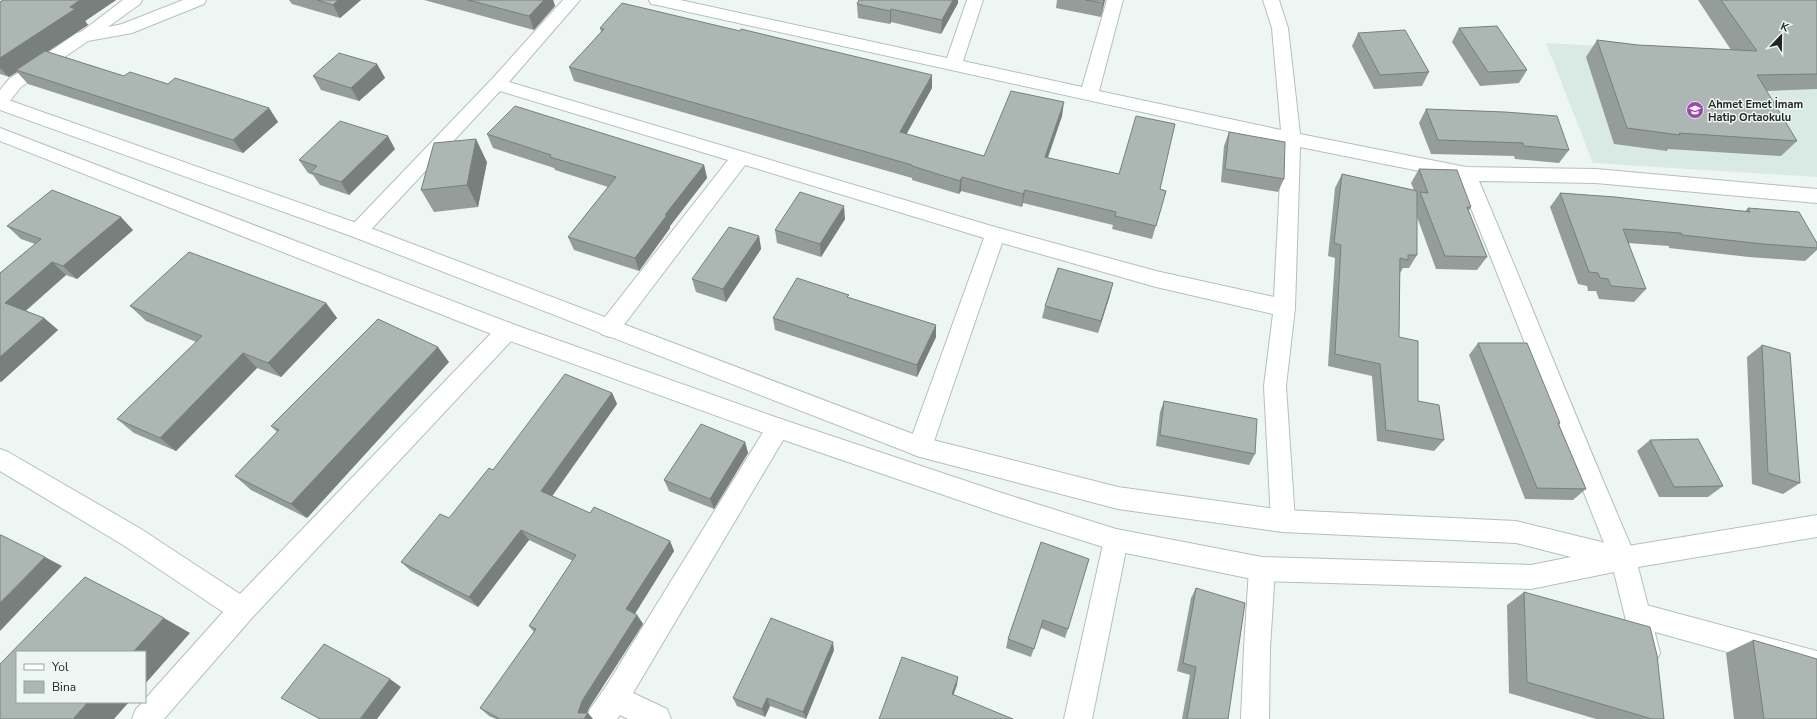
<svg xmlns="http://www.w3.org/2000/svg" width="1817" height="719" viewBox="0 0 1817 719" font-family="'Nunito Sans',sans-serif">
<rect width="100%" height="100%" fill="#edf6f2"/>
<polygon fill="#d8eae3" points="1546,43 1817,58 1817,177 1593,163"/>
<g fill="none" stroke-linecap="round" stroke-linejoin="round">
<g stroke="#b6bfbc" stroke-width="2">
<g id="street">
<polygon points="123,0 142,0 140,4 108,27 122,24 183,0 206,0 204,4 132,33 88,41 21,87 6,106 0,108 0,90 9,79 77,33 81,32"/>
<path d="M563 0H580L509 82 995 227 1156 271 1274 297 1282 143 657 5 651 4 649 0H680L947 58 967 0H983L963 61 1082 87 1107 0H1123L1099 91 1281 130 1272 28 1263 0H1279L1288 28 1300 134 1466 167 1596 169 1817 189V203L1596 183 1479 181C1532 306 1582 433 1636 558L1632 566 1623 570 1614 566 1610 558C1559 432 1511 305 1459 179L1300 147 1295 308 1286 386 1295 521 1292 529 1283 532 1274 529 1271 521 1264 386 1273 314 1156 287 1002 243 932 447 928 454 920 457 912 454 908 447 984 238 745 165 617 334 609 337 601 334 598 328 601 322 728 160 500 91 365 236 358 238 351 236 348 231 351 226 491 80Z"/>
<polygon points="507,322 515,325 518,331 515,337 251,619 164,719 132,719 136,709 143,702 145,702 145,699 223,612 123,545 0,471 0,449 8,452 141,529 240,594 499,325"/>
<polygon points="778,418 786,421 790,428 786,435 633,693 667,709 671,719 628,719 620,715 617,719 586,719 590,709 605,688 770,421"/>
<polygon points="1116,529 1125,532 1128,540 1092,719 1064,719 1104,540 1107,532"/>
<polygon points="1262,557 1271,561 1275,569 1270,648 1269,719 1241,719 1244,648 1249,569 1253,561"/>
<polygon points="1639,603 1817,651 1817,677 1630,625 1626,616 1630,607"/>
</g>
</g>
<g stroke="#b6bfbc" stroke-width="2">
<polygon id="secondary" points="0,97 365,226 921,437 1118,487 1283,510 1516,521 1622,547 1817,515 1817,537 1638,567 1660,653 1656,662 1647,666 1638,662 1634,653 1614,572 1531,589 1262,581 1116,551 1002,515 778,438 499,337 0,141 0,128 515,325 778,418 1002,493 1116,529 1262,557 1531,565 1571,557 1516,543 1283,532 1118,509 920,457 351,236 0,110"/>
</g>
<use href="#street" fill="#fff" fill-rule="evenodd"/>
<use href="#secondary" fill="#fff" fill-rule="evenodd"/>
</g>
<g fill="#949d99">
<polygon points="3,0 116,0 85,21 88,25 47,52 124,76 168,84 269,108 278,122 243,153 28,84 17,72 9,77 0,74 0,2"/>
<polygon points="289,0 361,0 340,18 292,4"/>
<polygon points="424,0 553,0 555,6 534,30"/>
<polygon points="859,0 958,0 958,3 941,34 891,22 890,24 858,18 857,4"/>
<polygon points="1057,0 1105,0 1101,17 1056,8"/>
<polygon points="1698,0 1817,0 1817,89 1766,91 1797,141 1781,156 1668,149 1667,151 1614,144 1586,57 1597,40 1638,45 1731,50"/>
<polygon points="600,28 932,88 906,134 984,156 1062,116 1048,158 1166,191 1152,239 1112,229 1113,225 1023,203 1022,207 961,191 959,194 912,180 912,178 574,81 569,67 601,32"/>
<polygon points="1459,28 1527,70 1519,83 1480,86 1452,42"/>
<polygon points="1358,33 1429,72 1422,86 1374,89 1352,46"/>
<polygon points="377,64 385,78 359,101 321,90 313,76"/>
<polygon points="1426,109 1569,150 1559,163 1515,159 1514,156 1431,154 1419,123"/>
<polygon points="1229,132 1284,179 1278,192 1221,182 1224,146"/>
<polygon points="487,134 704,165 707,178 670,226 670,228 639,271 574,250 568,237 608,187 555,170 554,168 493,148"/>
<polygon points="395,149 349,195 320,185 313,175 308,173 299,160"/>
<polygon points="487,162 478,207 434,212 421,190"/>
<polygon points="1419,169 1471,207 1468,212 1487,257 1477,270 1436,269 1417,217 1417,255 1409,268 1403,268 1400,273 1399,337 1418,401 1444,440 1434,451 1377,441 1372,376 1328,366 1335,258 1328,256 1335,188 1342,174 1414,190 1411,183"/>
<polygon points="1560,193 1745,211 1748,208 1817,243 1817,250 1805,261 1749,257 1669,248 1669,246 1628,243 1646,289 1634,302 1599,299 1596,291 1588,291 1587,286 1578,284 1550,207"/>
<polygon points="845,219 821,257 777,243 775,230"/>
<polygon points="7,226 133,230 77,279 66,275 26,311 44,318 58,330 1,382 0,381 0,273 35,244 21,239"/>
<polygon points="759,236 761,249 726,302 696,292 692,279"/>
<polygon points="1110,295 1098,333 1042,318 1045,306"/>
<polygon points="849,298 936,325 936,337 917,377 775,330 773,318"/>
<polygon points="326,303 337,318 281,377 257,368 176,451 134,433 117,419 196,342 146,321 130,306"/>
<polygon points="1478,343 1560,423 1559,425 1586,489 1573,500 1525,499 1469,355"/>
<polygon points="1762,345 1800,483 1783,494 1752,484 1747,357"/>
<polygon points="449,362 307,518 251,490 235,476 277,432 271,426"/>
<polygon points="612,393 617,404 552,496 590,513 670,541 674,551 635,614 637,615 643,624 589,708 587,713 593,719 496,719 489,716 480,708 534,632 529,626 573,561 529,540 478,607 411,571 401,562 449,518 493,470"/>
<polygon points="1164,401 1255,454 1249,465 1156,446 1160,412"/>
<polygon points="1650,440 1723,486 1708,497 1659,497 1637,451"/>
<polygon points="745,442 748,453 714,509 669,491 664,480"/>
<polygon points="1041,542 1068,629 1065,638 1041,628 1031,657 1006,648 1008,639"/>
<polygon points="1196,588 1228,719 1182,719 1190,675 1177,671 1191,598"/>
<polygon points="1524,592 1664,719 1596,719 1509,693 1507,605"/>
<polygon points="1753,640 1817,719 1734,719 1726,653"/>
<polygon points="834,650 806,719 770,706 765,717 737,706 733,698"/>
</g>
<g fill="#787f7d">
<polygon points="80,0 116,0 85,21 88,25 18,71 16,70 17,72 9,77 0,68 0,58"/>
<polygon points="338,0 361,0 340,18 333,5"/>
<polygon points="544,0 553,0 555,6 534,30 529,16"/>
<polygon points="953,0 958,0 958,3 941,34 942,20"/>
<polygon points="1104,0 1105,0 1101,17 1103,3"/>
<polygon points="891,9 891,22 890,24 890,11"/>
<polygon points="377,64 385,78 359,101 351,88"/>
<polygon points="932,75 932,88 900,146 900,132"/>
<polygon points="1064,102 1062,116 1043,170 1045,157"/>
<polygon points="269,108 278,122 243,153 233,140"/>
<polygon points="388,136 395,149 349,195 341,182"/>
<polygon points="476,139 487,162 478,207 467,185"/>
<polygon points="704,165 707,178 670,226 670,228 639,271 635,258 665,215"/>
<polygon points="962,177 961,191 959,194 960,181"/>
<polygon points="1025,190 1023,203 1022,207 1023,194"/>
<polygon points="844,206 845,219 821,257 820,244"/>
<polygon points="121,217 133,230 77,279 63,266"/>
<polygon points="759,236 761,249 726,302 723,289"/>
<polygon points="52,262 66,275 20,315 5,303"/>
<polygon points="1113,283 1110,295 1098,333 1101,321"/>
<polygon points="326,303 337,318 281,377 268,363"/>
<polygon points="44,318 58,330 1,382 0,381 0,357"/>
<polygon points="936,325 936,337 917,377 917,365"/>
<polygon points="438,347 449,362 307,518 291,504"/>
<polygon points="243,353 257,368 176,451 160,438"/>
<polygon points="612,393 617,404 548,502 541,491"/>
<polygon points="745,442 748,453 714,509 710,499"/>
<polygon points="521,530 529,540 478,607 469,597"/>
<polygon points="670,541 674,551 632,618 626,609"/>
<polygon points="45,557 62,566 0,631 0,603"/>
<polygon points="637,615 643,624 589,708 586,715 588,713 593,719 584,719 578,713 582,701"/>
<polygon points="164,618 190,633 145,684 145,652 133,652"/>
<polygon points="833,642 834,650 806,719 803,712"/>
<polygon points="958,677 957,685 951,702 952,694"/>
<polygon points="390,679 401,687 377,719 360,719"/>
<polygon points="767,698 770,706 765,717 762,709"/>
<polygon points="88,702 129,702 114,719 73,719"/>
</g>
<g fill="#acb6b2" stroke="#787f7d">
<polygon points="3,0 80,0 70,7 75,9 0,58 0,2"/>
<polygon points="317,0 338,0 333,5"/>
<polygon points="468,0 544,0 529,16"/>
<polygon points="859,0 953,0 942,20 891,9 890,11 857,4"/>
<polygon points="1085,0 1104,0 1103,3"/>
<polygon points="1721,0 1817,0 1817,74 1757,75 1797,141 1679,133 1680,135 1627,128 1597,40 1638,45 1757,51"/>
<polygon points="622,3 740,31 741,29 932,75 900,132 984,156 1011,91 1064,102 1045,157 1119,174 1136,116 1175,124 1160,189 1166,191 1156,226 1115,216 1116,212 1025,190 1023,194 962,177 960,181 912,166 912,165 569,67 604,29 600,28"/>
<polygon points="1497,26 1527,70 1488,72 1459,28"/>
<polygon points="1405,30 1429,72 1380,75 1358,33"/>
<polygon points="45,51 124,76 130,72 168,84 175,78 269,108 233,140 16,70"/>
<polygon points="339,53 377,64 351,88 313,76"/>
<polygon points="515,106 704,165 665,215 667,215 635,258 568,237 616,177 550,157 551,155 487,134"/>
<polygon points="1426,109 1505,112 1557,116 1569,150 1524,146 1523,143 1438,140"/>
<polygon points="340,121 388,136 341,182 311,172 317,166 299,160"/>
<polygon points="1229,132 1285,142 1284,179 1225,169"/>
<polygon points="476,139 467,185 421,190 434,143"/>
<polygon points="1419,169 1457,170 1471,207 1467,207 1487,257 1445,256 1420,192 1428,193"/>
<polygon points="1342,174 1417,191 1417,255 1408,255 1408,260 1400,258 1399,337 1418,341 1418,401 1439,405 1444,440 1386,430 1380,364 1335,354 1341,245 1334,243"/>
<polygon points="52,190 121,217 63,266 52,262 5,303 44,318 0,357 0,273 41,239 7,226"/>
<polygon points="800,192 844,206 820,244 775,230"/>
<polygon points="1560,193 1615,197 1750,212 1748,208 1799,212 1817,243 1817,248 1763,244 1682,235 1681,233 1623,229 1646,289 1611,286 1608,279 1600,278 1598,273 1589,272"/>
<polygon points="729,227 759,236 723,289 692,279"/>
<polygon points="189,252 326,303 268,363 243,353 160,438 117,419 202,336 130,306"/>
<polygon points="1058,268 1113,283 1101,321 1045,306"/>
<polygon points="797,278 849,295 847,297 936,325 917,365 773,318"/>
<polygon points="378,319 438,347 291,504 235,476 279,430 271,426"/>
<polygon points="1478,343 1527,343 1560,423 1558,423 1586,489 1537,488"/>
<polygon points="1762,345 1790,353 1800,483 1768,473"/>
<polygon points="565,374 612,393 541,491 590,513 594,507 670,541 626,609 637,615 582,701 578,713 588,713 584,719 500,719 480,708 536,629 529,626 576,555 521,530 469,597 401,562 440,514 449,518 489,468 493,470"/>
<polygon points="1164,401 1257,419 1255,454 1160,435"/>
<polygon points="701,424 745,442 710,499 664,480"/>
<polygon points="1698,439 1723,486 1674,487 1650,440"/>
<polygon points="0,535 1,535 45,557 0,603"/>
<polygon points="1041,542 1089,559 1068,629 1043,620 1034,649 1008,639"/>
<polygon points="85,577 164,618 133,652 17,652 17,702 88,702 73,719 0,719 0,664"/>
<polygon points="1196,588 1245,603 1228,719 1187,719 1196,667 1183,663"/>
<polygon points="1524,592 1650,627 1657,655 1664,719 1652,719 1527,682"/>
<polygon points="771,618 833,642 803,712 767,698 762,709 733,698"/>
<polygon points="1753,640 1817,659 1817,719 1764,719"/>
<polygon points="324,644 390,679 360,719 320,719 281,698"/>
<polygon points="902,657 958,677 952,694 1013,719 879,719"/>
</g>
<defs>
<g id="school-disc" transform="scale(0.9)"><circle r="9.5" fill="#9f46b1" stroke="#edf6f2"/><path d="M0-5L7-2L0 1L-7-2ZM-4 1L0 2.5L4 1V4Q0 6-4 4Z" fill="#fff"/></g>
</defs>
<g fill-rule="evenodd">
<use href="#school-disc" x="1695" y="110"/>
</g>
<g text-anchor="middle" stroke-width="3" stroke-linejoin="round" paint-order="stroke">
<g font-size="11" font-weight="bold" fill="#222524" stroke="#edf6f2" text-anchor="start">
<text x="1708" y="108">Ahmet Emet İmam<tspan x="1708" dy="13">Hatip Ortaokulu</tspan></text>
</g>
</g>
<rect x="16" y="651" width="130" height="52" fill="#edf6f2" stroke="#9ca2a0"/>
<rect x="24" y="664" width="20" height="6" fill="#ffffff" stroke="#9ca2a0"/>
<text x="52" y="671" font-size="12" fill="#222524">Yol</text>
<rect x="24" y="681" width="20" height="12" fill="#acb6b2" stroke="#9ca2a0"/>
<text x="52" y="691" font-size="12" fill="#222524">Bina</text>
<g transform="translate(1781 36) rotate(22)" stroke="#edf6f2" stroke-width="3" paint-order="stroke">
<path d="M0-3L7 15L0 10L-7 15Z" fill="#222524"/>
<text y="-6" font-size="11" font-weight="bold" text-anchor="middle" fill="#222524">K</text>
</g>
</svg>
